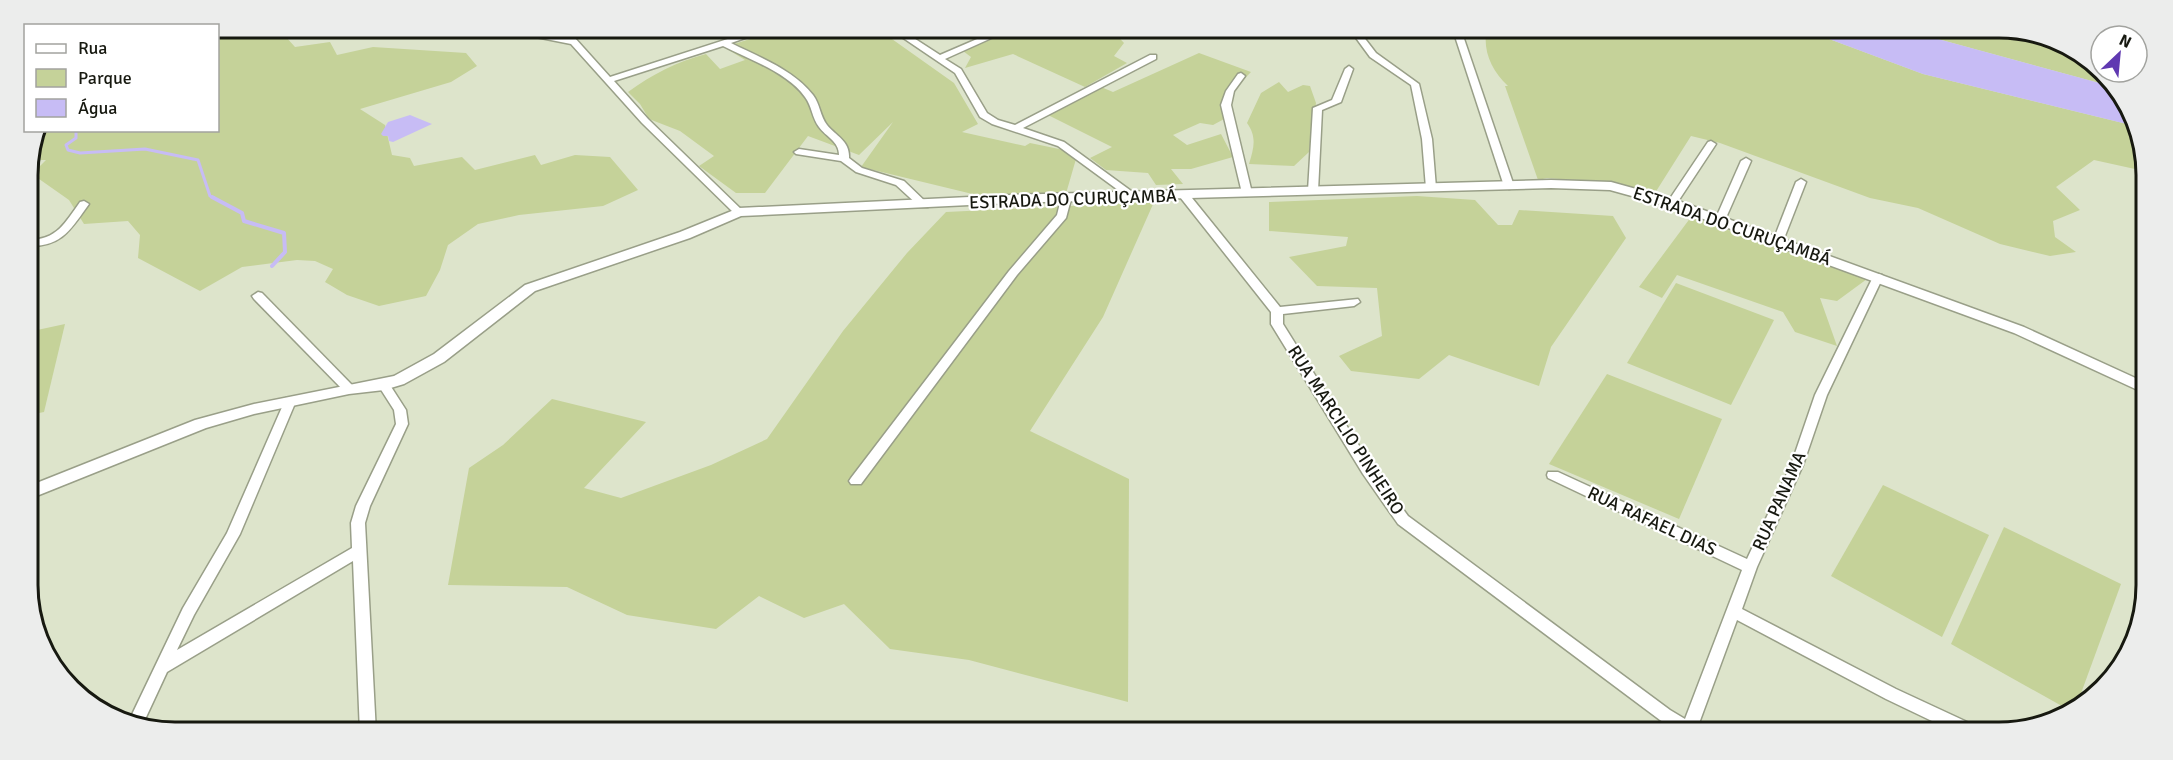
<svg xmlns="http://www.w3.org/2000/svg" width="2173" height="760" viewBox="0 0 2173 760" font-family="Signika,sans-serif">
<rect width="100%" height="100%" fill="#dde4cb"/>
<g fill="#c5d299">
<polygon points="218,27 277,27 295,47 330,42 337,55 373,47 466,53 477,66 451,82 360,109 385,125 392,155 410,158 414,166 462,157 475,170 535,155 541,165 575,155 610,157 638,190 603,206 519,215 478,224 448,245 440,270 426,296 379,306 347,295 325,282 333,269 315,261 297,260 242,267 200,291 138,258 140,235 128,221 84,224 69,200 32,174 46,160 29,160 37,131 218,130"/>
<path d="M789 27H875L954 83 978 124 962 132 1025 146 1030 143 1064 150 1076 159 1065 197 989 198 861 167 893 122 859 155 808 136 765 193H736L699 166 714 156 680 131 649 119 640 104 628 92C653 74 676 62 706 54L720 69 745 60 724 47Z"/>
<polygon points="1015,27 1109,27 1124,43 1114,56 1127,63 1085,87 1013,54 965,68 971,57 963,51 1012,31"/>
<polygon points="1216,27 1297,27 1234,36"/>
<path d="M1487 27H1797L1923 74 2131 125 2145 155 2144 171 2094 160 2056 187 2080 210 2053 221 2055 237 2076 252 2050 256 2000 244 1918 208 1870 198 1720 143 1691 136 1655 193 1610 183 1547 178 1538 180 1505 86H1508C1491 70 1482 50 1487 27Z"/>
<polygon points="1894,27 1998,27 2046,35 2110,78 2114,87"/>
<polygon points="1199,53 1251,72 1220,104 1226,118 1213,125 1200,123 1173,135 1187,145 1221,134 1233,157 1191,169 1171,169 1183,184 1156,185 1148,173 1106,170 1090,158 1112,147 1048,115 1101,87 1113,92"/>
<path d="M1279 82 1288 92 1303 85 1310 86 1316 103 1309 152 1294 166 1249 164C1254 148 1257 137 1247 123L1261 93Z"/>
<polygon points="1417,196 1475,200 1498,225 1512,225 1519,210 1613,216 1626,238 1551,347 1539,386 1449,355 1419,379 1351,371 1339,356 1382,336 1377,288 1317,286 1289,257 1346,246 1348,237 1269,231 1269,202"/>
<polygon points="1154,202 1103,317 1030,431 1129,479 1128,702 969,660 890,649 844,604 804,618 759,596 716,629 627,615 567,587 448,585 469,468 503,445 552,399 646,422 584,488 621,498 711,465 767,439 843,331 907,253 946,212"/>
<polygon points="1691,217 1867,279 1837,301 1820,298 1837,346 1795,332 1783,312 1677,275 1662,298 1639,287"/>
<polygon points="1676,283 1774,320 1731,405 1627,363"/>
<polygon points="65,324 44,412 29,415 28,332"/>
<polygon points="1607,374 1722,419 1679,519 1549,464"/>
<polygon points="1883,485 1989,535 1942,637 1831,576"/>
<polygon points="2004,527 2121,584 2076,707 2069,710 1951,644"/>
</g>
<g fill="#c7bcf5">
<polygon points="1797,27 1894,27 2114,87 2131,125 1923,74"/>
<polygon points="410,115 432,124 393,142 389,141 388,136 383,136 381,134 388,122"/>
</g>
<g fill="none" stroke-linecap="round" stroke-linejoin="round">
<polyline stroke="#c7bcf5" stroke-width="3" points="76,130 76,138 66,145 68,150 80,153 145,149 198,160 210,196 214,198"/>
<polyline stroke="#c7bcf5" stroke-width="4" points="212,197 242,213 244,221 284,233 285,252 272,266"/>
<g stroke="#999f88" stroke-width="3">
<g id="minor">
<path d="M492 27H509L565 38 556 27H565L610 77 765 27H777L731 43C759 57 794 70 813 95 820 104 820 116 827 125 836 136 850 141 849 158L862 168 904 181 929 205 928 207H920L896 185 856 172 841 161 796 154 794 152 799 149 839 155C839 141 826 137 819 127 812 118 812 106 805 97 787 72 750 60 723 46L614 81 648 119 744 212 739 215 735 214 642 123 571 44 496 29Z"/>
<polygon points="887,27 897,27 900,29 907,27 918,27 906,33 940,55 1005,27 1016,27 945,59 961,69 987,113 998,120 1015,125 1150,55 1156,55 1156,59 1023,128 1064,142 1138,196 1137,198 1129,198 1058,146 992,124 980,117 955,73"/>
<polygon points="1348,27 1356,27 1376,53 1419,84 1432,139 1436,188 1435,190 1427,190 1426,188 1422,139 1411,85 1370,57"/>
<polygon points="1452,27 1460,27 1514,186 1513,188 1509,189 1504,186"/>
<polygon points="1349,66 1353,69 1341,102 1322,110 1318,191 1313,194 1309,193 1308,191 1313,108 1332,100 1345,69"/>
<polygon points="1241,73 1245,76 1234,91 1231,105 1252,193 1247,196 1242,193 1221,105 1226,91 1238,74"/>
<polygon points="1711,141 1716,144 1677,203 1676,205 1668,205 1667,203 1708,142"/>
<polygon points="1746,158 1751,161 1725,220 1724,222 1716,222 1715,220 1741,161"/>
<polygon points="1801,179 1806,182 1783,241 1778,244 1774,243 1773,241 1796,182"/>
<polygon points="1184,192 1188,193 1280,307 1358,299 1360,302 1354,306 1283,314 1283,324 1373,468 1408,516 1670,710 1685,719 1742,570 1548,478 1547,475 1548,472 1558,472 1747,559 1791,465 1815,395 1873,277 1878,274 1882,275 1883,277 1827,395 1803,465 1757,567 1742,609 1896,689 1980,728 1982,733 1957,733 1886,699 1737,620 1698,726 1704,733 1681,733 1660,720 1398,524 1363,474 1271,324 1271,312 1180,197 1179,195"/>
<polygon points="1066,196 1071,199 1066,218 1017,275 861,484 851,484 849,481 851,478 1009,271 1057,215 1061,199"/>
<path d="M84 201 89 204C71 229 62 247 28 246V240C57 240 65 223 80 202Z"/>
<polygon points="258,292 262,293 353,386 355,389 353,392 345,392 254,299 252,296"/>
<polygon points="384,381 388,382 406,410 408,424 370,506 365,523 376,733 360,733 353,561 167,672 141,728 127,725 183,608 227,533 286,398 294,398 296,401 240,534 194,615 177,650 352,548 351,523 356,506 396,424 394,410 378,385"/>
</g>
</g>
<g stroke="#999f88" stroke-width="3">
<polygon id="tertiary" points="1551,180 1611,182 1676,200 2024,327 2142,381 2142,392 2014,333 1668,206 1610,190 1551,188 1011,203 741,216 690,238 535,291 444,362 404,384 384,390 349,394 254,414 206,428 29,499 29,486 195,420 254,404 394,376 434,354 525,285 680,232 739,208 1011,195"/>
</g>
<use href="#minor" fill="#fff" fill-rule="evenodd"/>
<use href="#tertiary" fill="#fff" fill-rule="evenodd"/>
</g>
<g text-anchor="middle" stroke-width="4.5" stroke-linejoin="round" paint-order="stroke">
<g font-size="18" fill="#171910" stroke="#fff">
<text transform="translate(1073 199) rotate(-2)" y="6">ESTRADA DO CURUÇAMBÁ</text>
<text transform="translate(1732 226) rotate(19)" y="6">ESTRADA DO CURUÇAMBÁ</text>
<text transform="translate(1346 430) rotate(57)" y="6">RUA MARCILIO PINHEIRO</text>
<text transform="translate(1779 501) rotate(-66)" y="6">RUA PANAMA</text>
<text transform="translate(1652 521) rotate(25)" y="6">RUA RAFAEL DIAS</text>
</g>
</g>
<path d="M0 0H2173V760H0ZM175 38H1999A137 137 0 0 1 2136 175V585A137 137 0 0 1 1999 722H175A137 137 0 0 1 38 585V175A137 137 0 0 1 175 38Z" fill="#ecedec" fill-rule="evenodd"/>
<path fill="none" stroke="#171910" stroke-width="3" d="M175 38H1999A137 137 0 0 1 2136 175V585A137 137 0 0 1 1999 722H175A137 137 0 0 1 38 585V175A137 137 0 0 1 175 38Z"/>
<rect x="24" y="24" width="195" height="108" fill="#ffffff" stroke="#a2a39f" stroke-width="1.5"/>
<rect x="36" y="44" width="30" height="9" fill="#ffffff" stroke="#a2a39f" stroke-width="1.5"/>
<text x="78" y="54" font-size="18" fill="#171910">Rua</text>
<rect x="36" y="69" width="30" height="18" fill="#c5d299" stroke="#a2a39f" stroke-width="1.5"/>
<text x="78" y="84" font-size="18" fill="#171910">Parque</text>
<rect x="36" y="99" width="30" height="18" fill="#c7bcf5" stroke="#a2a39f" stroke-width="1.5"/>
<text x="78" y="114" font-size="18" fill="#171910">Água</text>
<g transform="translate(2119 54) rotate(26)"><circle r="28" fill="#ffffff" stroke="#a2a39f" stroke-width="1.5"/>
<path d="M0-4.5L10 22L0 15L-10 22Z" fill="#6039b1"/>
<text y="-9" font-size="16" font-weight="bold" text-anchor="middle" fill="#171910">N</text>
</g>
</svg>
